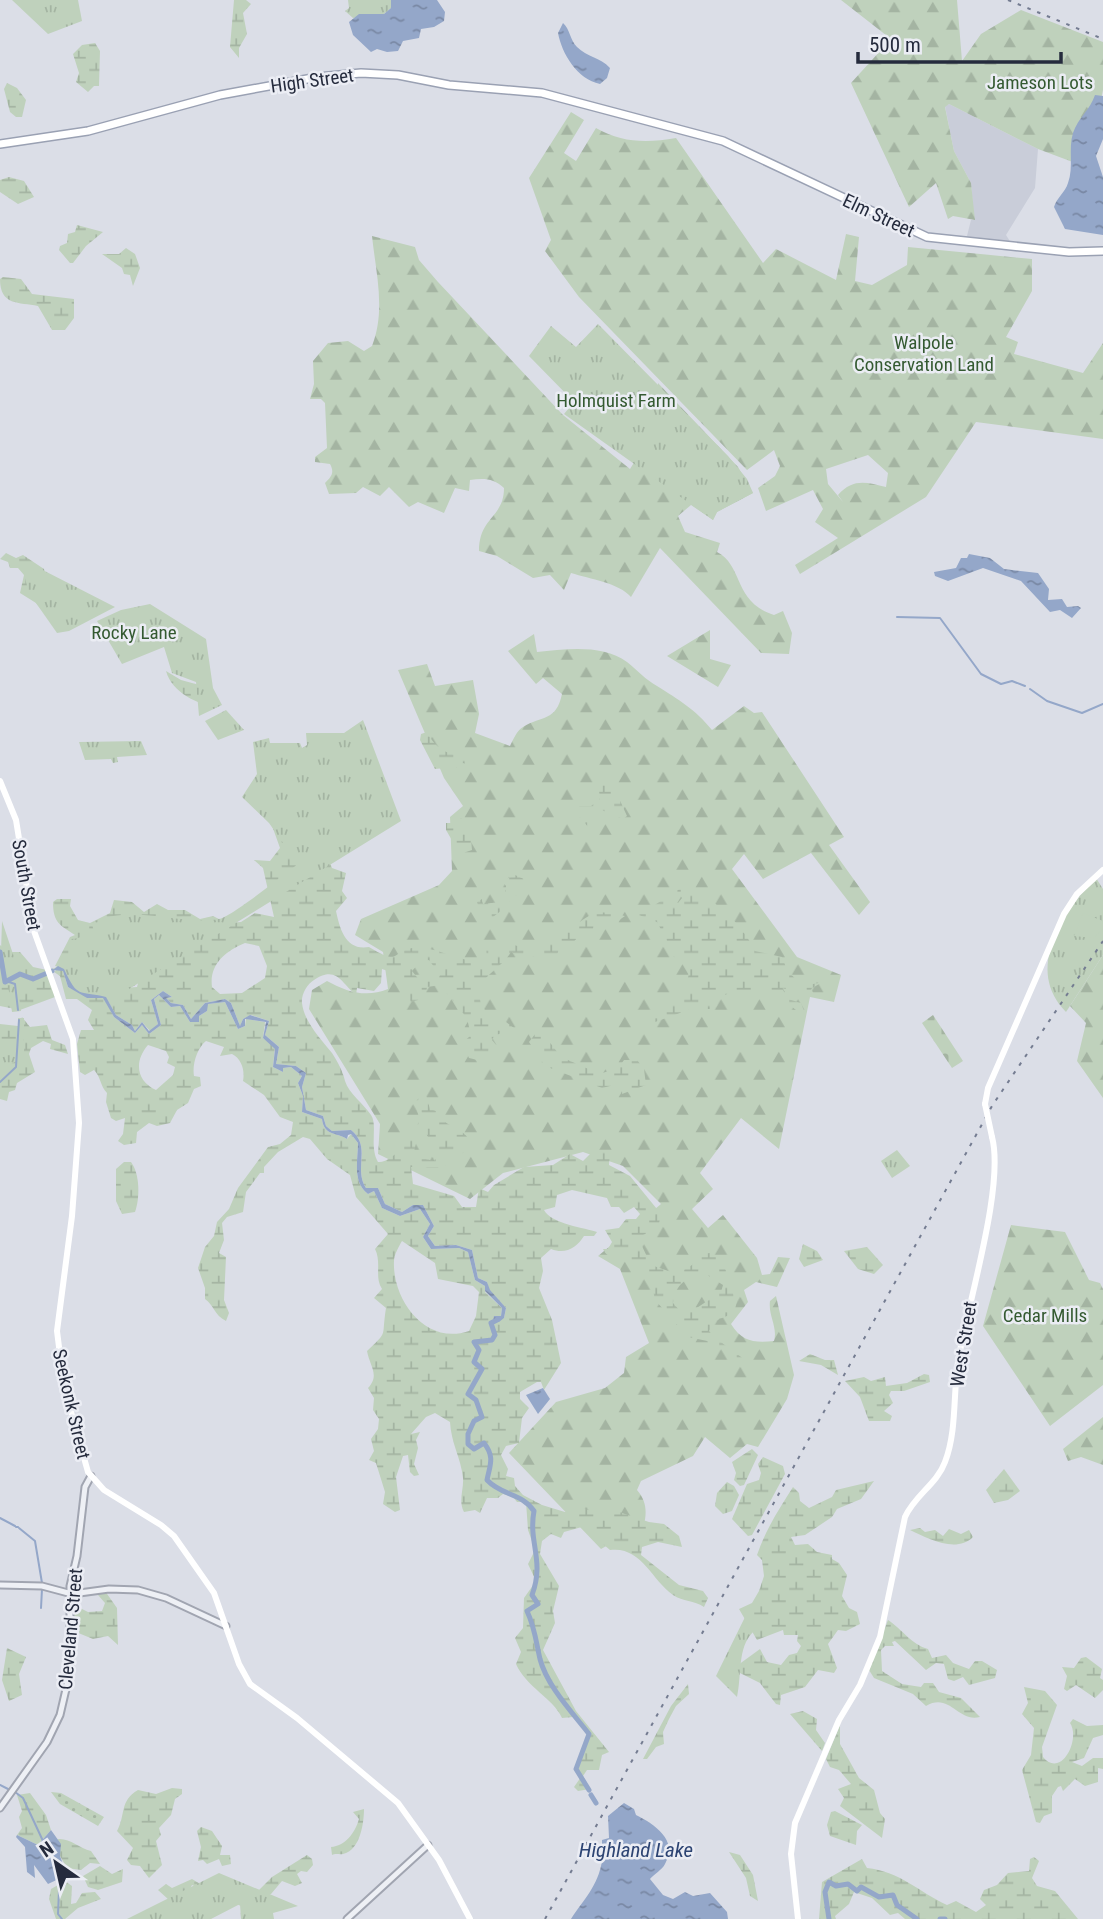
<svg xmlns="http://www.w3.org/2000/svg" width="1103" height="1919" viewBox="0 0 1103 1919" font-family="'Roboto Condensed',sans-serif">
<defs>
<pattern id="grass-dots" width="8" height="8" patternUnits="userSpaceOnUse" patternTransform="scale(1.75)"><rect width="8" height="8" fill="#bfd1bc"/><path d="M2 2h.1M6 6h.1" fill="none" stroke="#a4b4a2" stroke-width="1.8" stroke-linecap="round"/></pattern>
<pattern id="forest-firs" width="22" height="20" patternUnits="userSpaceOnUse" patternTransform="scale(1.75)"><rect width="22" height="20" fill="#bfd1bc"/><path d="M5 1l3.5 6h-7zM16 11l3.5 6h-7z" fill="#a4b4a2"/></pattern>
<pattern id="wetland-marsh" width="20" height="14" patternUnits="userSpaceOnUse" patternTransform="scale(1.75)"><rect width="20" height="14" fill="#bfd1bc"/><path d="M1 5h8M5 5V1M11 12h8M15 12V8" fill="none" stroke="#a4b4a2"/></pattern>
<pattern id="cemetery-stones" width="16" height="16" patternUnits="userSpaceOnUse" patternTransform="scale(1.75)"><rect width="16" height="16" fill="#bfd1bc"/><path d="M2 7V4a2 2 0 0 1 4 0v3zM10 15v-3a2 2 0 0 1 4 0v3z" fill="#a4b4a2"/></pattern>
<pattern id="park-tufts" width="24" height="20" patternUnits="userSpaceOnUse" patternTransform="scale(1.75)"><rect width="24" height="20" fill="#bfd1bc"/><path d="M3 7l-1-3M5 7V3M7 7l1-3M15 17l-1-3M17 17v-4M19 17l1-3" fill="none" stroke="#a4b4a2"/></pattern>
<pattern id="water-ripples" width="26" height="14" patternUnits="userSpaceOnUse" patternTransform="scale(1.75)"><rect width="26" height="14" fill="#94a7c9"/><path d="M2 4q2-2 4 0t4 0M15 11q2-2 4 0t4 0" fill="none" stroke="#7988a4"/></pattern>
</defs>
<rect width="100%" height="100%" fill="#dbdee7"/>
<polygon fill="#c9cdd9" points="949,104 1038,149 1035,188 1006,235 1011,243 966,240 971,220 974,220 971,183 954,151 945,106"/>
<polygon fill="url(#grass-dots)" points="51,1792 61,1793 104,1817 98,1826 60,1804"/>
<g fill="url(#forest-firs)" fill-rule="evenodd">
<polygon points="841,0 957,0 962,61 981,34 1021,10 1103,42 1103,90 1086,167 1038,149 949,104 945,107 954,151 971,183 975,220 953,216 948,219 936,183 909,207 851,83 891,39"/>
<path d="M571 112 584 120 564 153 576 161 596 128C622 143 647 143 676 138L763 263 776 249 836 280 846 234 859 237 855 281 872 285 907 265 908 247 1032 259V291L1006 337 1018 342 1014 354 1083 373 1103 343V439L976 422 926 497 800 574 795 565 838 538 815 522 823 509 813 490 766 511 758 488 775 476 780 466 774 450 747 470 579 297 545 251 551 240 529 178ZM868 455 888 473 886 487C866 482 853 478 838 495L843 502 828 484 826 469Z"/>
<path d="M372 236 415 247 419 260 438 282 563 415 630 469 656 427 658 383 738 467 753 493 717 512 713 520 691 505 678 516 685 532 720 543 717 552C744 566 733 602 774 615L783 611 792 633 789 654 761 653 660 548 631 597C619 583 590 579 571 573L564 590 550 575 533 578 497 556 479 551C479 517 504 518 504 488 494 478 483 478 470 480L469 491 455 488 444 513 418 502 409 507 389 487 380 496 363 487 356 493 329 494 325 483C331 477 335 473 330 464L315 462V457L327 448 325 403 321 399H310L314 384 313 361 328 343 348 341 364 351 372 346C386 310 376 274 372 236Z"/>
<polygon points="710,630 710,659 731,665 718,687 667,656"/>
<path d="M534 634 537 652C566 649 603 644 627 662 637 670 646 680 657 686 679 700 695 709 712 730L744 706 754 713 762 712 844 837 829 845 870 902 859 915 811 853 763 879 744 854 732 869 797 957 841 975 834 1002 810 997 779 1149 741 1118 700 1173 713 1189 692 1209 708 1228 723 1215 757 1258 762 1275 770 1274 778 1257 790 1258 777 1287 756 1282 744 1290 748 1302 731 1324C742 1342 755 1343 774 1341 778 1327 768 1316 770 1301L776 1296 794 1375 787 1399 758 1447 747 1444 730 1458 705 1437 693 1456 641 1481 637 1490C653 1508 643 1527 637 1548L610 1544 601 1549 509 1453 556 1402 605 1388 624 1373 626 1357 649 1343 620 1269 598 1256 661 1204 623 1166 583 1152 503 1173 470 1199 378 1154 380 1124 309 1009 312 990 327 981C347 992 366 998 388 989L383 952 355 935 361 919 439 885 452 871 450 817 463 806 444 778 398 670 427 664 435 686 473 680 479 714 475 733 510 746C513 740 517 730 523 727 542 715 556 722 562 694L543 678 536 684 508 651Z"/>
<polygon points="1103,955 1103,1098 1077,1061 1086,1023 1070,1006"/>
<polygon points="1011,1225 1065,1232 1089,1280 1100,1283 1103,1289 1103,1385 1050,1426 983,1326"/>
<polygon points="1103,1417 1103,1465 1081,1457 1068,1461 1063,1449"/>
</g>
<g fill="url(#wetland-marsh)" fill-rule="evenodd">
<polygon points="234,0 246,0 251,4 243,13 247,34 239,48 239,58 230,47"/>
<polygon points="95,43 100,51 99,86 94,86 88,92 76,82 79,73 73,54 82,45"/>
<polygon points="7,83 17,88 26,100 22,117 16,117 10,112 4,89"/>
<polygon points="9,177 24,181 34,197 18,204 0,192 0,180"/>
<polygon points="77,225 103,232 86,246 73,263 70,263 59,250 60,246 67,243 68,234 75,232"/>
<polygon points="126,248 135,254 140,268 133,286 130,275 124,274 122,268 102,254 119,254"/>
<path d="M3 277 21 279 32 294 74 299V318L65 330H52L38 306C19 302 0 306 0 279Z"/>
<polygon points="6,553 16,558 23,555 44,569 57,629 36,603 20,593 24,575 18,568 10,568 8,562 0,559"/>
<path d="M166 671 181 680 203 686 217 708C198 704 172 693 166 671Z"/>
<path d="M427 732C437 752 451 755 472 758L474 767 463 763 450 772H445V768L435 769 420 740 421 734Z"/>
<polygon points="600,781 617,794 627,816 623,819 597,808 589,828 578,815 575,806 591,806 600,799 598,782"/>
<path d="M307 801C310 821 306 851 329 860L332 868 346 873 342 891 347 898 336 911C340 930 346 951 369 947 404 968 388 949 420 947 427 947 469 961 479 964L487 959 486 947C505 936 516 949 532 949L562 927 571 926 575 920 580 922C596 909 607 912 625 916L615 923 607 919 596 923 587 940H575L569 955 559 950 553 963 535 956 526 960 511 952C503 966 487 972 478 989L481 1005 495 1023 506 1022 514 1028 494 1036 492 1040 497 1046 496 1059 486 1062 469 1058 462 1043 469 1037C473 1014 450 1002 441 985L427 987 425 998 411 1002 406 990 393 981 391 972 382 969 381 983 374 991 357 988 356 995C341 983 337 965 314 980 307 984 301 995 302 1003 304 1022 321 1039 332 1053 338 1062 343 1072 345 1081 349 1094 364 1104 371 1115 378 1125 369 1147 378 1162 392 1164 418 1133 419 1119 419 1114 415 1107 415 1102L425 1092 430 1109 436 1111C444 1129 465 1126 471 1144 466 1154 452 1159 443 1167H411L413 1184 454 1196 462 1207H476L479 1188 488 1192 494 1185 524 1167 553 1165 570 1154 583 1161 592 1152H610L609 1165 630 1176 661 1214 658 1228 643 1235 641 1244 651 1265 677 1274 692 1265 695 1255 710 1253 718 1256 726 1271 724 1276 737 1301 734 1313 715 1321 709 1331C716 1341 737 1352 748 1363L747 1366 712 1342 688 1337 655 1300 652 1285 640 1267 632 1266 624 1256C615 1255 608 1260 603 1249H608L612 1242 605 1230 619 1228 626 1219H636L640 1214 634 1207 624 1213 619 1207H611L607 1198 572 1190 557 1195 555 1207 544 1210C551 1224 586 1228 597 1232L594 1236H584C577 1247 566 1255 551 1249L541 1258 543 1271 539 1288 552 1320 561 1363 544 1390 541 1382H537L520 1392V1399L529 1408 522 1418 519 1443 506 1446 501 1455 508 1469 506 1476 514 1478 515 1486 523 1495 542 1505 565 1512 580 1507 591 1511 607 1508 649 1522 664 1524 679 1536 682 1547 658 1542 642 1547 641 1555 679 1585 703 1591 708 1598 704 1607C694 1600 683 1602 673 1595 651 1579 641 1546 610 1550L597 1539 595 1530 589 1525 564 1532 561 1538 551 1534 542 1541 540 1554 559 1586 553 1611 555 1623 543 1650 576 1711 609 1752 602 1755 599 1770H587L583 1776 590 1789 578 1791 574 1787 581 1777 578 1768 590 1734 573 1717 562 1718C553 1698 526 1687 516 1664L521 1652 515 1638 523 1628 524 1598 536 1581 528 1564 535 1550 528 1530 526 1502H517L513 1497 503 1494 498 1498H487L480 1513 475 1510 464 1512C458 1501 464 1489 463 1478 461 1458 451 1443 450 1422L435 1413 426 1417 411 1434 420 1432 416 1440 418 1448 414 1464 419 1475 414 1476 410 1472 408 1455 403 1456 396 1477 400 1510 395 1512 383 1504 385 1492 376 1463 369 1460 374 1451 371 1439 378 1429 379 1419 373 1410 374 1398 368 1388C380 1375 370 1367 367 1351 389 1330 381 1339 386 1308L374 1298 382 1289C374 1277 382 1263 375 1249L388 1234 356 1197 350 1175 327 1159 310 1139 303 1137 278 1152 264 1167V1173H260L246 1192 243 1212 227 1217 222 1223 224 1240 219 1253 226 1257 224 1300 229 1313 226 1321C214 1315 214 1305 205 1299V1288L198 1268 205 1247 214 1236 217 1222 229 1209 238 1188 268 1147 280 1144 291 1135 293 1122 280 1117 264 1095 243 1081C245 1071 242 1059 232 1054L220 1056 224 1047 206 1041C197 1048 192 1065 194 1076L200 1077 201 1086 194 1089 188 1103 177 1110 170 1123 157 1126 149 1123 137 1132 136 1143 124 1145 118 1141 123 1134 125 1118 116 1121 111 1118 106 1102 107 1093C100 1086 101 1077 94 1070L85 1075 80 1072 77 1044 81 1030H94L88 1020 92 1010 77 999H66L60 976 54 972 58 968 63 971 68 987 87 998H104L114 1017 135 1033 142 1025 149 1034 161 1025 154 999 159 995 171 1007 180 1006 190 1022H199V1016L207 1011V1004L225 1002 238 1029 245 1026 246 1019 265 1022 263 1038 275 1047 273 1067 283 1072V1068L291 1067 302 1076 298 1083 303 1096 302 1112 322 1119C324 1136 336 1132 347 1139L351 1134 358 1143C358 1160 352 1182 368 1194L374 1191 382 1208 400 1216 420 1209 430 1224 423 1237 431 1249 459 1248 468 1252 475 1280 485 1286V1292L502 1308 501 1316 494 1317 493 1321 504 1318 506 1308 489 1290 487 1282 478 1278 472 1250 456 1245 435 1246 428 1236 434 1226 423 1205H413L402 1212 385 1204 378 1188H366C353 1168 372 1147 351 1130L332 1131 326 1126 323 1116 306 1110 302 1087 306 1073 296 1066 276 1064 279 1047 265 1035 269 1021 251 1015 243 1019 240 1026 231 1003 225 999 205 1003 191 1019 183 1005 171 1003 166 998 172 997 163 991 151 1000 158 1024 150 1031 142 1022 135 1031 132 1025 116 1015 105 996C78 994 75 994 64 969L55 966 70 937 75 935C60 925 53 923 53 902L57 899H71L70 906 78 920 90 923 110 913 114 900 132 902 144 912 157 904 168 910H185L200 919 213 916 227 923 241 922 255 913 274 917 263 868 254 860 270 861 280 848 270 820 285 809ZM245 943 259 946 267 966 265 978 242 993 220 994 212 987C209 965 225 951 245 943ZM116 944C132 944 137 957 141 972L137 987 124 988 119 994 110 993 87 979 84 956 99 946ZM429 960 440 975 438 979 420 981 412 971 420 962ZM148 1045 166 1051 169 1057 167 1063 175 1067 173 1075 156 1090C136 1081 134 1061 148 1045ZM425 1132 439 1155 434 1161 413 1156 418 1135ZM402 1241 435 1263 438 1279 473 1286 479 1292 476 1316 469 1331C425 1346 392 1299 394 1261 394 1255 399 1246 402 1241ZM704 1273 723 1285 721 1292 689 1313 680 1311 673 1303C675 1284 687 1277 704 1273Z"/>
<polygon points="461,818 470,827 472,850 460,854 446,830 446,823 456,823"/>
<path d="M515 875 526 880 523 894 512 896 507 906 493 917C485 917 479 909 477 902L482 899 483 904C493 902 497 905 505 896L506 886 502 881Z"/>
<path d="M681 887C712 894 742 924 755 951L782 957 787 970 802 986 835 980 838 987 819 984 811 989 814 994 811 995 782 988 788 999 801 1003 804 1011 800 1013 792 1007 776 1003 760 990C753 1001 738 997 727 994L718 999 717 1006 711 1009H691L655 1022 653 1015 682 994 681 980 688 978C691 966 682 959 671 956L670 947 657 922 639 915 664 899 678 903 682 898 677 891Z"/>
<polygon points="0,945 8,952 20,952 33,967 47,970 55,997 20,1010 0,1006"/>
<polygon points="22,1017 30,1027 47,1025 52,1040 65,1045 68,1054 50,1049 51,1044 43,1041 31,1048 29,1054 35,1072 17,1083 15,1090 9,1092 7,1101 0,1099 0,1024 18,1026"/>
<polygon points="536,1033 548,1040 561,1057 600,1074 619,1067 624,1060 637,1060 644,1069 646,1085 622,1094 618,1084 602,1088 545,1066 529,1042"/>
<path d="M124 1162H131C140 1174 140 1198 135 1212L122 1214 116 1201V1169Z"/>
<polygon points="803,1244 817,1251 823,1260 804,1267 799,1259"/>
<polygon points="867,1247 883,1265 874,1274 858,1269 844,1251"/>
<polygon points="810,1354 825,1360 834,1360 838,1375 821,1365 799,1361"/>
<polygon points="924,1374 929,1375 930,1382 904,1391 891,1391 889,1395 893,1403 884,1411 892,1416 890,1421 869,1421 860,1397 845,1381 864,1377 871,1381 885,1377 886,1386 907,1383"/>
<polygon points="752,1449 758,1455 744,1485 740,1486 734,1480 736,1473 732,1462"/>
<polygon points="763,1457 783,1466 785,1474 752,1535 748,1536 732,1519 747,1484 759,1480 761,1473 758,1464"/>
<polygon points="1004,1469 1020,1491 1008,1500 994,1503 986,1490"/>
<path d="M874 1481 861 1499 837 1509 832 1517 805 1535 791 1537 795 1545 808 1544 817 1552 832 1555V1559L839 1563 847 1575 842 1596 849 1608 857 1612 860 1624 846 1631 838 1630 828 1644 837 1668 834 1673 818 1670 805 1687 781 1695 780 1705 776 1704 760 1683 740 1673 738 1665 760 1649 767 1662 781 1665 789 1655 797 1653 801 1646 797 1641 798 1635H784L783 1630 757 1640 739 1609 752 1603 759 1591 764 1576 762 1560 757 1555C766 1529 779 1509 793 1487L799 1493 800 1501 809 1508 832 1497 836 1490Z"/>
<polygon points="727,1482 734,1486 739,1495 732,1511 723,1514 715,1506 717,1493"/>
<path d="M920 1528 925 1532 935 1530 943 1536 949 1529 961 1534 969 1530 973 1537C956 1554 927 1538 910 1530Z"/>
<polygon points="105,1591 117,1608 118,1645 108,1636 93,1639 71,1630 72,1604 88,1612 102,1611 105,1603 98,1595"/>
<path d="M888 1620C902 1629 912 1645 928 1649L932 1658 946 1655 953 1663 969 1669 975 1661H982L997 1670 995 1678 969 1685 963 1677 954 1681 948 1679 944 1664 936 1663 926 1670 895 1641 892 1642 894 1646H885L881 1650 882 1671 902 1684 921 1687 924 1683H933L939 1692 961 1698 980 1717C958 1723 950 1692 926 1706L913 1694 874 1678 869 1670Z"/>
<polygon points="7,1648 26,1657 19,1674 22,1695 9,1701 2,1680"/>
<polygon points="1086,1657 1102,1669 1100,1678 1103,1680 1103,1690 1095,1698 1076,1685 1067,1691 1064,1689 1067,1676 1062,1667 1074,1668 1081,1658"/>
<polygon points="688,1684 689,1694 676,1706 669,1719 663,1732 664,1744 656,1747 647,1759 643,1759 671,1706"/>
<path d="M1024 1687 1045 1691 1057 1705 1042 1747 1043 1757C1061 1779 1081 1739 1070 1723L1073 1719 1087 1726 1103 1725V1735L1093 1738 1084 1758 1072 1762 1082 1766 1093 1758H1103V1769L1098 1768V1782L1085 1786 1075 1779 1063 1791 1061 1786 1058 1787 1052 1796V1813L1044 1816 1040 1823 1036 1822 1022 1770 1031 1755 1034 1728 1022 1714 1028 1703Z"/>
<polygon points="803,1711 817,1719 816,1730 825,1743 822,1751 790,1714"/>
<polygon points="840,1725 840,1744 859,1778 874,1790 880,1813 885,1819 882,1838 840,1806 844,1798 838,1789 851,1784 839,1770 830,1767 826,1759"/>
<path d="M172 1788 182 1789V1794L175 1799 171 1815 159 1828 161 1835 156 1841 162 1865 149 1878 140 1866 131 1865 127 1860 133 1848 117 1831C126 1815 119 1801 138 1790L156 1794Z"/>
<polygon points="30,1793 46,1815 51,1830 38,1845 17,1835 22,1828 19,1817 22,1811 17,1795"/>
<path d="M364 1809C364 1821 361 1850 343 1854 339 1855 336 1853 332 1855L331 1847C345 1846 355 1833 359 1819L353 1812Z"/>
<polygon points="835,1811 862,1825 857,1831 856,1845 830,1836 827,1825 831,1812"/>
<polygon points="201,1827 212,1831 222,1846 220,1855 230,1855 231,1864 222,1866 219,1859 207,1864 203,1860 198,1861 201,1847 197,1831"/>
<path d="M58 1839C70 1838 79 1848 91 1851L100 1864 90 1863 81 1870 67 1868 60 1856Z"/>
<polygon points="729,1852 740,1855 753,1875 758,1901 750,1896 746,1878"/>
<polygon points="307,1855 312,1859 313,1865 307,1872 301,1871 297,1874 302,1883 295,1886 282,1881 271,1894 241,1906 192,1885 187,1895 169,1900 158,1890 166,1884 172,1888 192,1879 212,1891 258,1891 272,1877"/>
<path d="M1034 1857 1039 1861 1032 1878 1037 1886 1055 1891 1078 1919H905L898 1913 890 1915 872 1898 854 1892 849 1904 835 1916 836 1919H819L822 1882 862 1859 867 1868C899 1871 919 1892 947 1905L956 1901 976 1912 986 1905 980 1899 984 1890 997 1885 1008 1873 1029 1871 1030 1859Z"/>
<polygon points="100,1866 112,1874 123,1869 122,1882 98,1890 88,1887 83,1876"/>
<polygon points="65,1881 72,1886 71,1904 76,1903 82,1893 95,1892 101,1899 78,1908 65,1919 56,1919 49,1899 51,1889"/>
</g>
<polygon fill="url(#cemetery-stones)" points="933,1015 963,1061 952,1068 922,1023"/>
<g fill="url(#park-tufts)">
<polygon points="12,0 78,0 82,21 48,34"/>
<polygon points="348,0 391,0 391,8 384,14 353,18 345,11 349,8"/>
<polygon points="598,324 728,456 747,479 753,493 717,512 713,520 564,414 574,402 529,356 551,326 576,347"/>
<polygon points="31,564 115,607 69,631 57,633 29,593 23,571"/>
<polygon points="150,604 206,639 213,688 222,705 199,716 196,682 172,673 164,647 122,664 97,621 121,610"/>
<polygon points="226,710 244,730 218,740 205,721"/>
<path d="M363 720 401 821 108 1002 102 997 80 998 69 987 63 971 57 968 53 971 52 969 75 960 68 941 94 933 92 923C133 903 177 926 219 919 232 917 284 874 298 864L269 823 242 797 257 774 253 742 269 738 270 743H300L302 748 307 745 306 733H344Z"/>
<polygon points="141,741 147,755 117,757 118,762 113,763 111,759 85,760 79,742"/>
<path d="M1096 878 1103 889V955L1066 1012C1024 970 1062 912 1096 878Z"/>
<polygon points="2,921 20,975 32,979 47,975 48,978 31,985 17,983 21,1011 12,1012 8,985 0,982"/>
<polygon points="18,1018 24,1018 24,1057 0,1070 0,1044 18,1046"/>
<polygon points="897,1150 910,1166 892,1178 881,1161"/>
<path d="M746 1615 752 1620 753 1632C737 1648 742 1675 737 1697L716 1676Z"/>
<polygon points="219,1873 298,1906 273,1913 274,1919 241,1919 240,1904 211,1919 127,1919"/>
</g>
<polygon fill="#bfd1bc" points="1083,913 1103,921 1102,930 1093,938 1074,936"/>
<g fill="url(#water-ripples)">
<polygon points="391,0 437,0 445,12 444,21 434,27 421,29 419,38 403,41 398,51 387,52 377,49 371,52 353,35 349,22 359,14 384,14 391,8"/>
<path d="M563 23C570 29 570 40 577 47 587 57 600 57 610 68L607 78 600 84C577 79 562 54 558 33Z"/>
<path d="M1095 95 1103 96V139L1096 156 1103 177V235L1065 229 1054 207C1057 197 1065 193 1068 183 1074 167 1068 149 1073 133 1078 118 1090 110 1095 95Z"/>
<polygon points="969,554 990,558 1004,569 1038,573 1049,589 1048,600 1062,599 1067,607 1078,606 1081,608 1072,618 1060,610 1050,612 1021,581 983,568 948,581 935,576 934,572 956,568 961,558 967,558"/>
<path d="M58 966 64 969C78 999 78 990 106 997L116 1015 132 1025 135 1031 142 1022 149 1031 158 1024 151 1000 163 991 172 997 166 998 171 1003 183 1005 191 1019 205 1003 225 999 231 1003 240 1026 243 1019 250 1015 269 1021 265 1035 279 1047 276 1064 296 1066 306 1073 302 1087 306 1110 323 1116 326 1126 332 1131 351 1130C372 1147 353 1168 366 1188H378L385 1204 402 1212 413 1205H423L434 1226 428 1236 435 1246 456 1245 472 1250 478 1278 487 1282 490 1290 506 1308 504 1318 499 1322 493 1321 494 1316H501L502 1308 485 1291V1286L475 1280 468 1252 459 1248 431 1249 423 1237 430 1224 420 1209 400 1216 382 1208 374 1191 368 1194C352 1182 358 1160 358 1143L351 1134 348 1135 347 1139C336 1132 324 1136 322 1119L302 1112 303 1096 298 1083 302 1076 291 1067 283 1068V1072L273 1067 275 1049 263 1038 266 1022 245 1019V1026L238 1029 225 1002 208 1004 207 1011 199 1016V1022H190L180 1006 171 1007 159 995 154 999 161 1025 149 1034 142 1025 135 1033 114 1017 103 998H87L68 987 63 971 53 970Z"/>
<polygon points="543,1388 550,1399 538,1414 526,1395"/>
<path d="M624 1803 634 1809 636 1815C654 1824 679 1840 665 1864 662 1870 654 1874 650 1879L663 1895 673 1899 685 1892 693 1896 710 1893 727 1912 728 1919H571C584 1899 598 1886 602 1861L597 1854 602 1846V1840L609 1838 608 1816Z"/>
<polygon points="51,1830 61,1844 60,1856 67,1875 48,1884 34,1865 35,1878 27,1872 25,1847 16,1837 17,1835 38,1845"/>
</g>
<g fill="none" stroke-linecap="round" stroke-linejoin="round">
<g stroke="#94a7c9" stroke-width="2">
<polyline points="897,617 940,618 981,674 1001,684 1012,681 1025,686"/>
<polyline points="1030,689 1047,701 1082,713 1103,704"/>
<polyline points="9,982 15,984 18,1010"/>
<polyline points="0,1082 16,1067 19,1020"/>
<polyline points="0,1518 15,1526"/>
<polyline points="16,1527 18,1527"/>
<polyline points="19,1528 35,1541 42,1583"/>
<polyline points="41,1608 42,1589"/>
<polyline points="0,1785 8,1789"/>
<polyline points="15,1792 23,1798 43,1841"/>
<polyline points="62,1919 58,1914 59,1890 65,1885 65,1874"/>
</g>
<g stroke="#94a7c9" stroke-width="5">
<polyline points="0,952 5,982 20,974 33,979 52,971"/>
<path d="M497 1320 491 1323 495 1335 492 1340 474 1342 479 1350 474 1362 482 1369 468 1394 476 1400 482 1417 474 1421 468 1434V1444L474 1449 484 1443C495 1457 490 1465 487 1480 502 1496 522 1493 534 1511 528 1543 545 1560 532 1595L538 1604 527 1611C535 1628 536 1642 540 1659 547 1686 572 1712 589 1734L576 1769 589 1790"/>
<polyline points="591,1795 596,1803"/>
<polyline points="829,1919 825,1892 829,1882 836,1886 848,1884 857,1891 861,1887 879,1897 893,1895 897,1905 917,1919"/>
<polyline points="940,1919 945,1919"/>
</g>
<g stroke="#a1a5b1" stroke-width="9">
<g id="tertiary">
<polyline points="0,1585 42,1586 72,1594 109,1589 138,1590 166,1598 226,1626"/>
<polyline points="0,1808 47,1742 60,1715 70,1672 70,1586 77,1556 85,1487 91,1476"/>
<polyline points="347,1919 428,1845"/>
</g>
</g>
<g stroke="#9aa1b3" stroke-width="10">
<polyline id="primary" points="0,144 88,131 220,95 318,77 361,73 398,75 449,85 542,93 723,141 927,237 1069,252 1103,251"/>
</g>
<use href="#tertiary" stroke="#eef0f5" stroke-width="5"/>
<g stroke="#fff" stroke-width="6">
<polyline points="0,781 16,820 34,931 73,1039 79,1123 72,1216 57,1331 64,1387 88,1472 104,1490 161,1525 174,1536 214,1593 239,1664 250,1684 297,1718 398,1803 439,1860 470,1919"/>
<polyline points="985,1104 988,1088 1064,914 1077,894 1103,870"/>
<path d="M798 1919 791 1854 795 1823 839 1720 860 1685 880 1637 905 1517C915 1495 937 1484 945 1462 957 1431 953 1394 958 1362 967 1306 1005 1186 992 1137"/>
</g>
<use href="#primary" stroke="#fff" stroke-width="7"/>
<g stroke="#747c91" stroke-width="2" stroke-dasharray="3.5 7" stroke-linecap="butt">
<polyline points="1008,0 1103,39"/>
<polyline points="545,1919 992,1106 1103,941"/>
</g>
<polyline stroke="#fff" stroke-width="6" points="985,1104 992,1137"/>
</g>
<g text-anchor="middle" stroke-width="5" stroke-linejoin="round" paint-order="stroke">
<g font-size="19" fill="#252b3d" stroke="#ebedf4">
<text transform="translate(312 80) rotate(-8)" y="7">High Street</text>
<text transform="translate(879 215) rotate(25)" y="7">Elm Street</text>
<text transform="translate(27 885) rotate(80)" y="7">South Street</text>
<text transform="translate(963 1344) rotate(-81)" y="7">West Street</text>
<text transform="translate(72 1404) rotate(77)" y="7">Seekonk Street</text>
<text transform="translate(70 1629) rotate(-85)" y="7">Cleveland Street</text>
</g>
<g font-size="19" fill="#345a31" stroke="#ebedf4">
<text x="1040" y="89">Jameson Lots</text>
<text x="924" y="349">Walpole<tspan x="924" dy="22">Conservation Land</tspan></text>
<text x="616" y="407">Holmquist Farm</text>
<text x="134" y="639">Rocky Lane</text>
<text x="1045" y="1322">Cedar Mills</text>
</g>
<g font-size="21" font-style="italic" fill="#2d4473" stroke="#ebedf4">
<text x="636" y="1857">Highland Lake</text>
</g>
</g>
<g transform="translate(56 1863) rotate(326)" stroke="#ebedf4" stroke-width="5" paint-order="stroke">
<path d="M0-5L12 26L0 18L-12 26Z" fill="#252b3d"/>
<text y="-10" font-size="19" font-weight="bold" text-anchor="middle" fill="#252b3d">N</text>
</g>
<path d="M858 52v10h203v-10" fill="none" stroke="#252b3d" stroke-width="3.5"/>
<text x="869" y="52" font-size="21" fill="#252b3d" stroke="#ebedf4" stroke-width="5" paint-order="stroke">500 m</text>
</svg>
